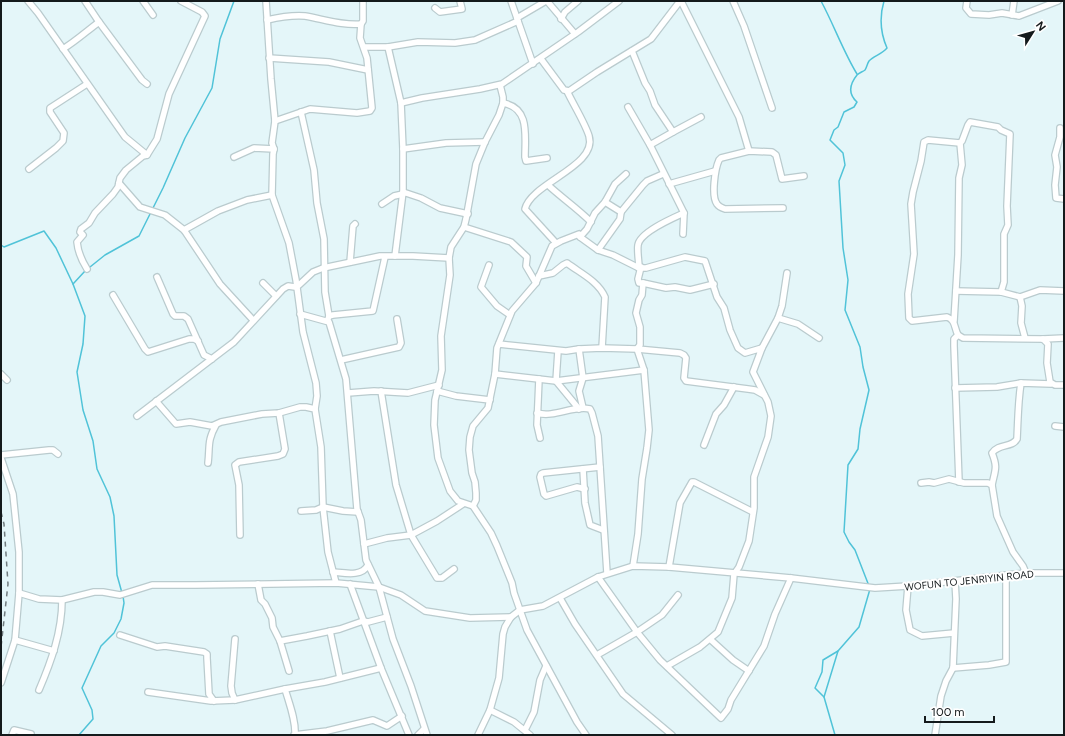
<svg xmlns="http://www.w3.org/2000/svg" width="1065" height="736" viewBox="0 0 1065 736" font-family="Figtree,sans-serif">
<rect width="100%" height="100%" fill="#e4f6f9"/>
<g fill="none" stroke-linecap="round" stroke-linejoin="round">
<g stroke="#50c3d8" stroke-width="1.5">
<path d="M821 1C834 25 843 51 857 74"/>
<polyline points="1,245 4,247 44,231 56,248 73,284 85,316 83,344 77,372 83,410 93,441 97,469 110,497 114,516 117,575 122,593"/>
<polyline points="73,284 85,271 105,255 139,236 163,188 185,138 212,88 220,39 234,1"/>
<path d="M869 586 855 550 849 542 844 532 848 465 858 449 860 429 869 390 863 367 860 347 845 310 848 280 843 248 839 181 845 165 843 153 830 140 834 130 838 127 844 112 854 107 857 102C848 94 849 85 857 75 859 73 862 72 865 70 867 67 867 64 869 61 874 56 882 54 887 48 880 32 879 18 884 1"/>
<polyline points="824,697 815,688 822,672 823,660 838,651"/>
<polyline points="79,735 93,719 92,710 82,688 101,646 114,633 121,619 124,603 123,596"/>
<polyline points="835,735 824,697 838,651 859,627 870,589"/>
</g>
<g stroke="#bacbce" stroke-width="8">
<g id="minor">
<polyline points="28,1 38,13 125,137 147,155"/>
<polyline points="85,1 99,22"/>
<polyline points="143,1 153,15"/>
<polyline points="266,1 271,79 275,121 272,143 274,149 273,154 272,195 289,243 296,280 303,332 316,383 317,396 315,409"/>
<polyline points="511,1 533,64"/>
<polyline points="547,1 575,34"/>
<polyline points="681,1 739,117 749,151"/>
<polyline points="733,1 744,26 772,108"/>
<polyline points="967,1 966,8 971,14 989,15 1002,13 1019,16 1058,1"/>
<polyline points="435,8 440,12 462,9 460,1"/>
<polyline points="1012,15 1014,1"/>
<polyline points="517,18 546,1"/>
<polyline points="561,19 565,12 578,1"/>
<path d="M267 20C280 17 292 15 305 16 323 19 343 26 361 24L363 21V1"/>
<polyline points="364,47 388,47 418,42 455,43 475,40 518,21"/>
<polyline points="388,47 401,103 403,149 403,192 395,256"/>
<path d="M63 49C76 41 87 31 99 22L142 80 147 84"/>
<polyline points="632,51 645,83 650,91 655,105 673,132 650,145"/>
<polyline points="269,58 329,62 368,70"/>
<polyline points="541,59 564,90 569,91 597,72 651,39 680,1"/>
<polyline points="500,85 503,97 503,103 499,115 485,142 476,164 466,219 464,227 451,247 449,258 450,275 441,336 442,370 435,400 434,425 438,458 450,491 458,501 473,506 491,533 497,546 512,583 514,593 527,630 577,722 586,735"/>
<polyline points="401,103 422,98 480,89 502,84 578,32 619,1"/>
<path d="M503 103C530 108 525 135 525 157L526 161 547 158"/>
<polyline points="628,107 650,145 684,213 683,234"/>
<polyline points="301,112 314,170 317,203 324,239 325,292 329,316"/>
<polyline points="275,121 310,109 357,113 370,111 372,108 367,58 360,38 361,24"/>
<polyline points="1060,128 1060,137 1055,155 1057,167 1055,185 1056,198 1064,199"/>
<polyline points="673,132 701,117"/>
<polyline points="403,149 446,143 485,142"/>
<polyline points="234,157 254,148 274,149"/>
<polyline points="29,169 56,148 63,141 64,133 50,112 50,108 87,84"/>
<polyline points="119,183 140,207 165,215 184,230 220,284 253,320"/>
<polyline points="669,184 715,171"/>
<path d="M548 185C562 198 577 208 591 222"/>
<polyline points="403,192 421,198 440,208 468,214"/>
<polyline points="605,202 621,212 643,185 647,181 663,174"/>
<polyline points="382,204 394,196 403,194"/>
<path d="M783 208 725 209C722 208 719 207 717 204 711 196 715 169 719 160L721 158 749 151 772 152 776 155 782 179 804 176"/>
<polyline points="464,227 511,242 527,257 526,266 536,283"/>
<polyline points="184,230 218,211 247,200 272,195"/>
<polyline points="580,237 598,250 613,255 639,268 646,268 685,257 705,261 717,297 724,308 730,330 738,348 745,353 762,348 753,372 768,402 771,416 768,437 754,477 754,508 749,541 739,567 734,574 732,598 718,632 700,647 667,666"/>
<path d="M556 243 525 209C531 183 598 166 589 136 585 123 573 104 567 91"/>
<polyline points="598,250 620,219 621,212"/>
<polyline points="350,262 353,226 355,224"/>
<polyline points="489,265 481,287 497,306 510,315"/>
<polyline points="641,267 638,279 639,283 643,283 666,288 675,287 690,290 714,284"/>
<path d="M639 268C639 261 637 252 638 245 640 232 673 218 684 213"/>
<path d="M87 269C82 261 78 253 77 242L83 235 80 232 81 229 89 223 95 213 113 194 118 187 120 178 126 170 143 156 147 155 157 139 169 94 205 16 202 12 181 1"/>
<path d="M539 276 553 273 563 265 567 263C580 273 598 281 605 297L602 348"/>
<polyline points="157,277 173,314 175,316 184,316 188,319 204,355 212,359"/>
<polyline points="263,283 276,296"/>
<polyline points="956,291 1001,292 1020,297 1040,290 1064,291"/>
<path d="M1001 292 1004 282V234L1008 225 1007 206 1010 134 1001 130 998 127 970 122 968 125 962 141 960 143 928 140 924 142 921 161 913 192 911 204 914 254 908 294 909 318 912 321 947 317C956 320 954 328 958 335L963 338 1043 339 1048 344 1047 363 1050 382 1055 385H1064"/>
<polyline points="113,295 145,349 148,352 189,339 194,339 198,341"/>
<polyline points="1020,297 1022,306 1021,323 1025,338"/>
<polyline points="300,314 329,322 346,379 357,509 361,520 366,560 379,587 393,639 411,686 427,735"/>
<polyline points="778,318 798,324 819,338"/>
<polyline points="328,319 329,316 333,315 373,311 385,257"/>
<polyline points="954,321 958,255 959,178 962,165 960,143"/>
<polyline points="958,335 954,339 954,346 959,482"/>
<polyline points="1043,339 1064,338"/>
<polyline points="499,344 566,351 579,349 602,348 637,349 680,353 684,355 686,358 684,378 686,381 748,389 755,390 764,395"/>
<polyline points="762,348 778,318 782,306 787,273"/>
<polyline points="579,349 583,378 579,391 583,408"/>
<polyline points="558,351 556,381 579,409"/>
<polyline points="341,360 399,347 401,343 397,319"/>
<polyline points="1,374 7,380"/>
<polyline points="495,374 556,381 644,370"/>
<polyline points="539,379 537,425 540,438"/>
<polyline points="955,388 997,387 1021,383 1051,384"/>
<polyline points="381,391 396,485 411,535 437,578 442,578 454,569"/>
<polyline points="437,391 456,396 490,400"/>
<polyline points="348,393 374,391 408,393 439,385"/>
<polyline points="156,401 176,424 190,422 212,426 221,422 262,414 279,413 300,407 306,407 315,409 321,447 323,507 328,552 336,583"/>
<path d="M537 413C555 418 573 405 590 409L592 413 598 436 607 573"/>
<polyline points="137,416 234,342 283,289 288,286 295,287 299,285 313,272 323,268 380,256 413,256 449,258"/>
<polyline points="1055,426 1064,427"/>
<polyline points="704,445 716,414 724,405 734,387"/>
<polyline points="1,455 49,450 53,450 58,454"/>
<polyline points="1,458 13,494 19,552 19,593 15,640 1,683"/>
<path d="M208 463C210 446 207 441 216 425"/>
<polyline points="583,469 585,503 590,525 603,530"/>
<polyline points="921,483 929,482 934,483 949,479 964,483 988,483 992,485 997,516 1013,552 1023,566 1026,573"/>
<path d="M992 485C995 470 998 468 992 453 999 443 1012 448 1017 439 1018 420 1018 402 1021 383"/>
<polyline points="585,489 577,487 546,496 544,494 540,477 541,474 543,473 600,467"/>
<polyline points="473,506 476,500 476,493 475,482 472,473 469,450 470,437 473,426 488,408 495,374 497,348 512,311 536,283 552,246 561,241 579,234 580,237 587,229 595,213 605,202 615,184 626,174"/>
<polyline points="301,511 316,510 323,507 343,511 358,512"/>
<polyline points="240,535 239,485 235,465 239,462 278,456 283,454 285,449 279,413"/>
<polyline points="364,544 387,538 411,535 437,521 463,504"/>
<polyline points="633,566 638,534 642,479 647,448 649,430 644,370 637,349 640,345 640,327 636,313 639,300 642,295 643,283"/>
<polyline points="669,567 680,503 692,482 694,482 753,512"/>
<path d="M333 572C345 573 362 577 368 565"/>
<polyline points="598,577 637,632 660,660 721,718 728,709 731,700 764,646 775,614 791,578"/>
<polyline points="258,584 261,600 265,604 272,618 273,627 280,641 289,671"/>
<polyline points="350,584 381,668 409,735"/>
<polyline points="908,586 906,610 910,630 922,636 954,633"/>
<polyline points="19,593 39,599 62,600 94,592 103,592 120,595 152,585 195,585 336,583 379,587 401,595 425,611 470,618 511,617"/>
<polyline points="560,598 575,624 623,694 672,735"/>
<polyline points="330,631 340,678"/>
<polyline points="120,635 157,647 165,646 204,652 207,654 207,658 209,694 214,701"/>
<polyline points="15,640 54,651"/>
<polyline points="711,640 733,660 749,671"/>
<polyline points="280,641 307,636 340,629 363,621 368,622 387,617"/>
<polyline points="597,655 637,632 662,615 678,595"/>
<polyline points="953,668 989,665 1006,662 1006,575"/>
<path d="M285 689C289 703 296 720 295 735"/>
<path d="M39 690C51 662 62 632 62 600"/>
<polyline points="148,692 211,701 235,700 285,689 325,682 381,668"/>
<polyline points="235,700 232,693 231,686 235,639"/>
<polyline points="490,710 514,722 530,735"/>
<polyline points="525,730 534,712 540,680 546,666"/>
<polyline points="12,735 14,730 31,734"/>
<polyline points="294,735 327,731 373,720 387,726 402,716"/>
<polyline points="418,735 424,729"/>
<polyline points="478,735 490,710 499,678 503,634 505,627 511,617 520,610 543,606 598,577 633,566 669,567 791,578 875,588 908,586 1026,573 1064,573"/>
<polyline points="935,735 941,696 946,681 953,668 956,599 955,581"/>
</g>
</g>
<use href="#minor" stroke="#fff" stroke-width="5.5"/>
<polyline stroke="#707b7e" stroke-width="1.5" stroke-dasharray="5 5" stroke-linecap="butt" points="1,512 4,524 8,584 1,647"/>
</g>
<g text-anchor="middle" stroke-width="4" stroke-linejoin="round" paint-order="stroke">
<g font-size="10" fill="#141a1c" stroke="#fff">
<text transform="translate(969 580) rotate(-6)" y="4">WOFUN TO JENRIYIN ROAD</text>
</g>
</g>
<rect width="1065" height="736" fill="none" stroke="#141a1c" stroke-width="4"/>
<g transform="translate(1033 32) rotate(53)" stroke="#ffffff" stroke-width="3" paint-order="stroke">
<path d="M0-3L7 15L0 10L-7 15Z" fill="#141a1c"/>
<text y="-6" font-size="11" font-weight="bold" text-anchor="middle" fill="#141a1c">N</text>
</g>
<path d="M925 716v6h69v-6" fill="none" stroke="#141a1c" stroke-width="2"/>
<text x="931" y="716" font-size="12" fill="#141a1c" stroke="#ffffff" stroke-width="3" paint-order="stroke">100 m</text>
</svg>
